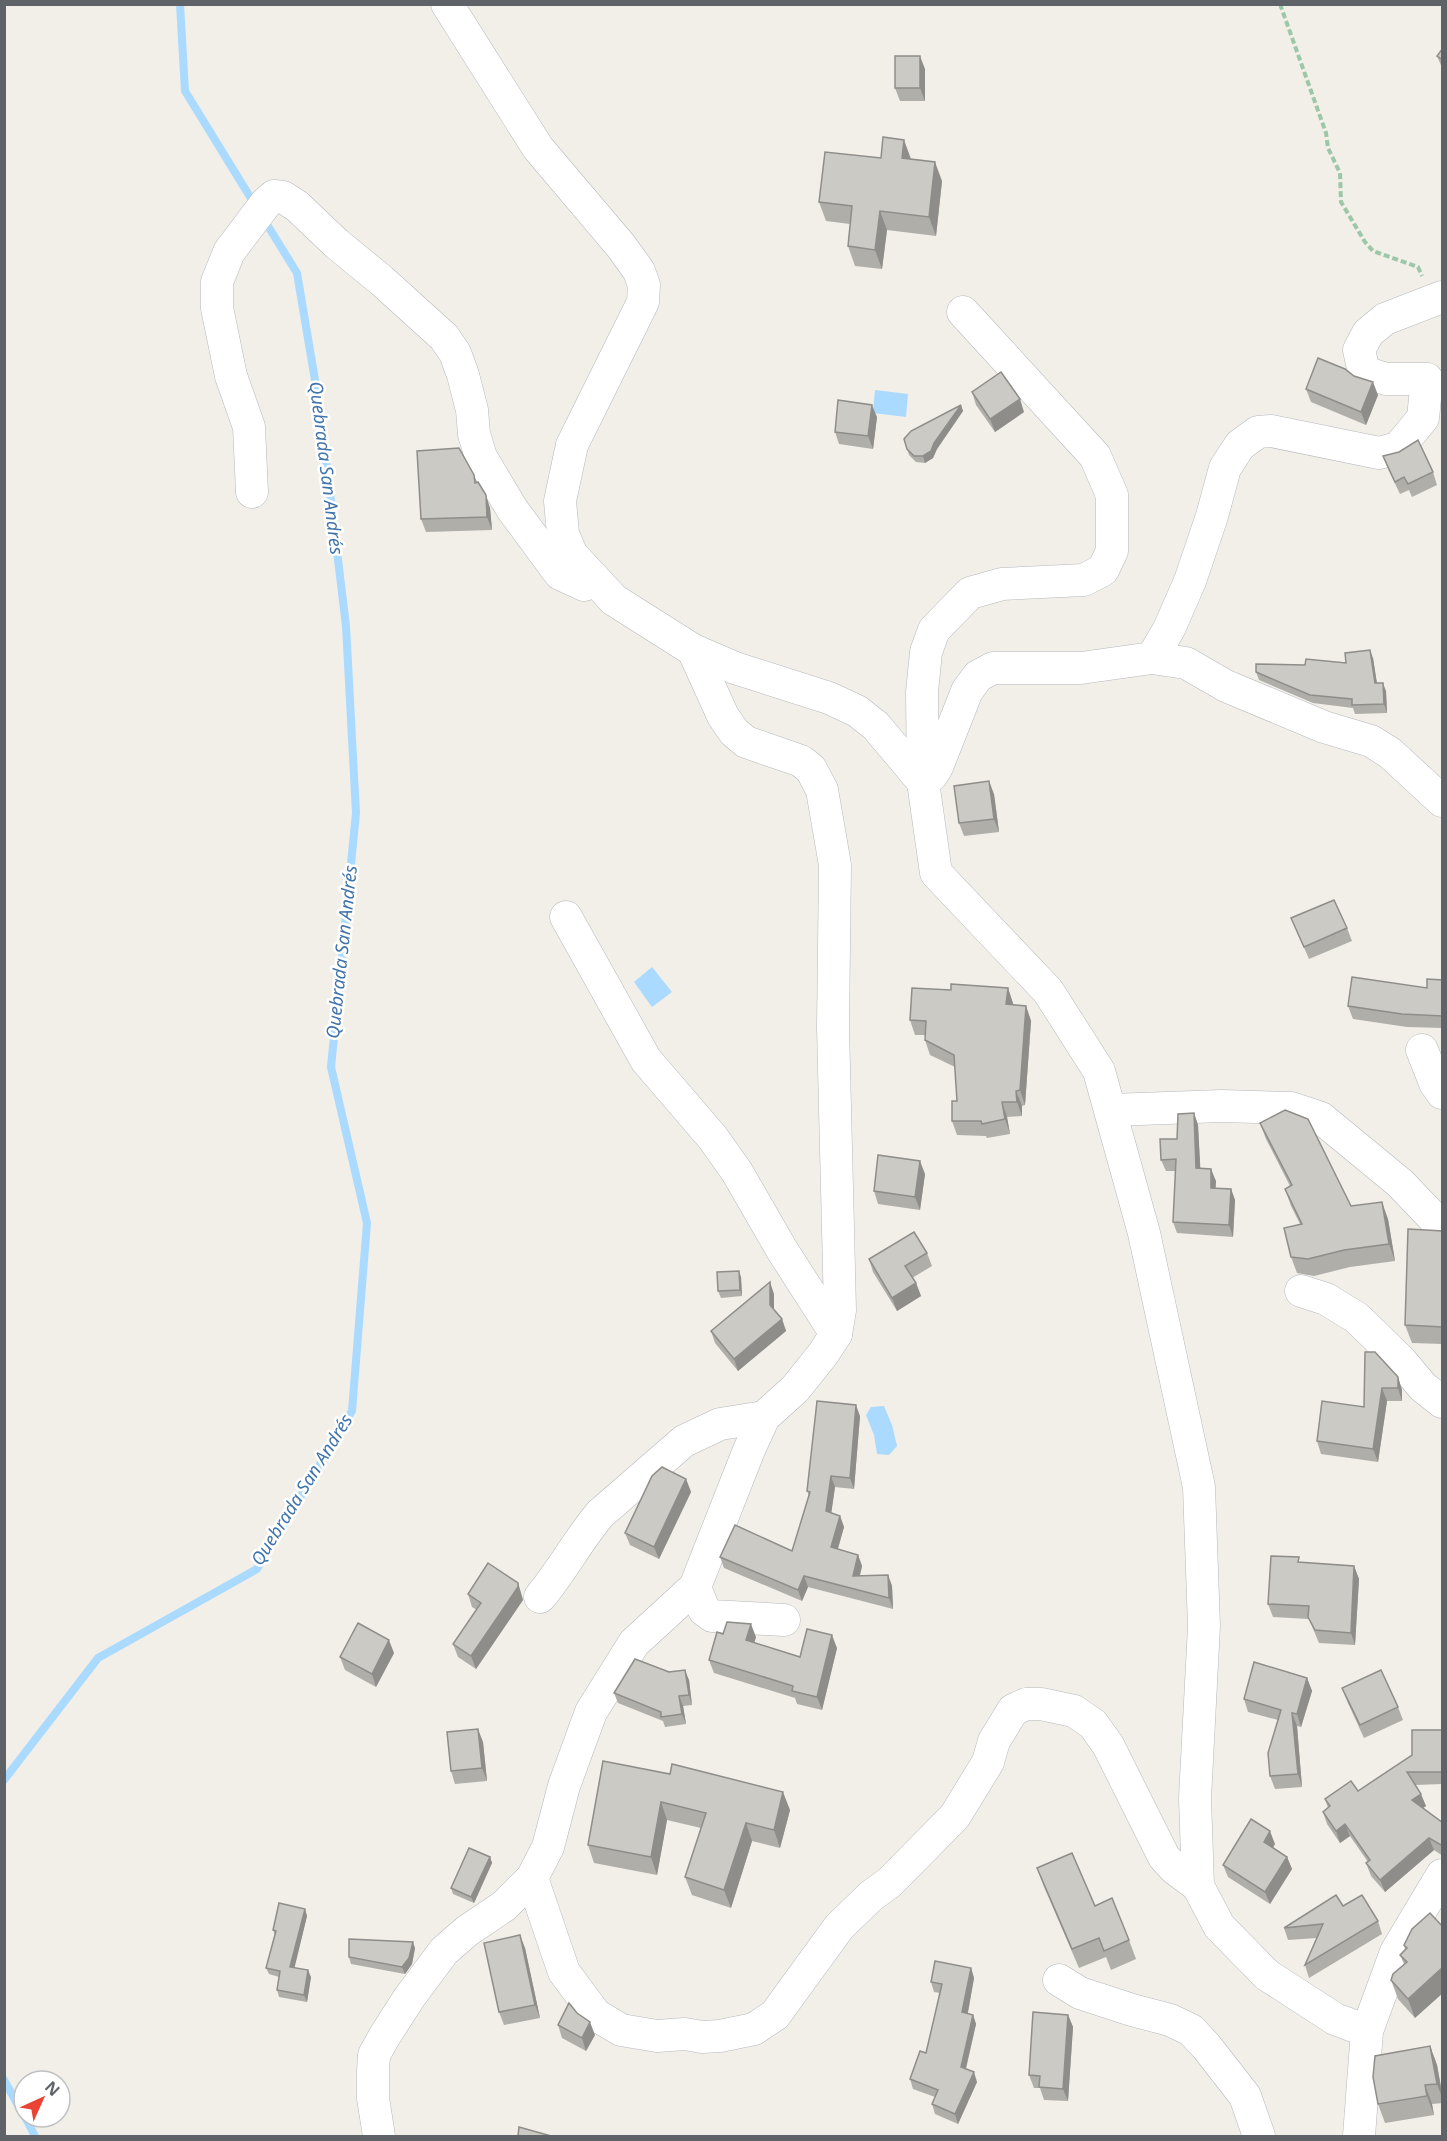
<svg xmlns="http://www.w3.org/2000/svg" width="1447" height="2141" viewBox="0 0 1447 2141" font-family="'Noto Sans',sans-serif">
<rect width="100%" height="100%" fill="#f1efe8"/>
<g fill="#aadaff">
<polygon points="875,390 908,394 906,417 873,413"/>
<polygon points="652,967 672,992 652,1007 634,982"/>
<polygon points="884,1406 892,1425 897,1446 889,1455 877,1454 874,1435 866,1415 871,1407"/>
</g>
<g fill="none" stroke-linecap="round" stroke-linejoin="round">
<g stroke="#aadaff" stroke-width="8">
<polyline points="180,4 185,91 255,205"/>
<polyline points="4,1780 98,1658 257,1569 352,1411 367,1223 331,1067 356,813 346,626 320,410 297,273 263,218"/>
<polyline points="4,2080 24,2116"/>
<polyline points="25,2117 35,2136"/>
</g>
<g stroke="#b5b8bc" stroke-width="33">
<g id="minor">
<polyline points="447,4 538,148 621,246 639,271 644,285 643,302 572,445 560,501 563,534 572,555 614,600 693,650 735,668 829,698 857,711 876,726 923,782"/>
<polyline points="963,312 1095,456 1112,495 1112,551 1103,570 1084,580 1002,584 970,593 934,630 926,652 922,692 923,782 936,873 1048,991 1099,1071 1144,1233 1199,1487 1204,1626 1195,1798 1198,1886 1219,1926 1267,1975 1335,2019 1367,2031 1359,2136"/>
<polyline points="252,492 249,427 231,376 217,308 217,282 229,252 266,203 274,196 283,197 297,206 337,244 381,280 444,337 455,353 463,375 472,410 474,434 481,457 512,509 560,574 584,585"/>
<polyline points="1152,658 1186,663 1226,686 1324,727 1371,741 1390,753 1442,801"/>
<polyline points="923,782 932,775 937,767 967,691 978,676 993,668 1081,668 1152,658 1169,629 1190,581 1212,516 1225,468 1240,445 1258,432 1271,431 1379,453 1398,448 1423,418 1427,379 1386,379 1364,372 1359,350 1368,333 1385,319 1442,297"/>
<polyline points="566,917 646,1060 713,1138 737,1172 782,1250 836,1334"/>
<polyline points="1422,1050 1435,1083 1442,1093"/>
<polyline points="1111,1110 1222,1106 1291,1108 1321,1118 1400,1183 1442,1227"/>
<polyline points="1301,1291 1326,1299 1357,1318 1401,1361 1423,1387 1442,1402"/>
<polyline points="695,1587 704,1610 712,1616 784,1620"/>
<path d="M540 1597C562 1571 578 1540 600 1514L684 1441 720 1424 764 1417"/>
<polyline points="532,1878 564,1972 596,2015 621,2030 657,2036 685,2034 702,2037 720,2036 754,2029 775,2015 839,1927 871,1896 890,1882 955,1816 988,1762 994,1741 1013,1710 1026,1704 1041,1704 1074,1711 1093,1724 1108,1745 1164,1857 1175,1869 1198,1886"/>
<polyline points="1059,1980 1080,1993 1132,2010 1170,2020 1191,2030 1206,2046 1245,2096 1259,2136"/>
<polyline points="1367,2031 1396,1952 1442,1875"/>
<polyline points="379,2136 373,2098 373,2071 374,2055 384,2037 409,1998 444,1951 467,1931 504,1906 532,1878 548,1847 564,1786 591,1712 634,1643 695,1587 749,1450 764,1417 795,1389 823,1354 836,1334 840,1310 833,1027 835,865 822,790 811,769 801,761 746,742 734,732 723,716 693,650"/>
</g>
</g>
<polyline stroke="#9cc7a9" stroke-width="4" stroke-dasharray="6 3" stroke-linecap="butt" points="1280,4 1326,133 1328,148 1340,173 1341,202 1365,242 1373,251 1418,267 1422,276"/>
<use href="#minor" stroke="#fff" stroke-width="32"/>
</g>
<g fill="#afaea9">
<polygon points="1443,48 1443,70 1437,56"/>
<polygon points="925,69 925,101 900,101 895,88"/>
<polygon points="881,158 911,159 942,181 936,236 887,230 882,269 855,266 848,246 850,224 826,221 819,202"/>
<polygon points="1306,389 1378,395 1366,425 1311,402"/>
<polygon points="972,392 1024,412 995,432 976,405"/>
<polygon points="961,405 963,411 937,449 933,458 925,463 916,462 909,455 904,439"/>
<polygon points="877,417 873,449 839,444 835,432"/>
<polygon points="1383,456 1433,472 1437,485 1412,497 1409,490 1400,494 1388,469"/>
<polygon points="474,475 477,482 490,508 492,530 426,532 421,519"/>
<polygon points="1373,658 1377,683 1386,691 1387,713 1355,714 1353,708 1313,703 1259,680 1256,672 1305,665 1346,663"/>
<polygon points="994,794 999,832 964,836 959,823"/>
<polygon points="1291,918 1347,928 1352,941 1309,959"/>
<polygon points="1443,980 1443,1028 1407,1027 1353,1019 1348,1006 1427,988"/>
<polygon points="1008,988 1013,1005 1026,1006 1031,1021 1025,1105 1022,1106 1022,1116 1007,1117 1010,1134 987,1138 986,1136 957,1135 952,1121 957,1101 955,1067 930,1055 925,1040 925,1035 915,1035 910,1020 951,990"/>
<polygon points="1194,1113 1198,1125 1200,1168 1216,1181 1215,1188 1231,1189 1235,1200 1233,1237 1177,1233 1173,1222 1176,1171 1166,1171 1161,1160 1177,1139"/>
<polygon points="1260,1123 1351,1206 1388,1219 1395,1261 1350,1267 1314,1276 1297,1273 1291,1257 1300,1224 1291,1206 1285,1189 1290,1186 1266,1139"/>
<polygon points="925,1174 920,1210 878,1204 874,1191"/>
<polygon points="1443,1231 1443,1344 1412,1343 1405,1325"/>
<polygon points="927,1253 932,1266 912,1278 916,1283 921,1296 897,1311 873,1272 869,1259"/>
<polygon points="741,1277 742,1296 721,1298 718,1291"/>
<polygon points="774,1294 774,1310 782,1319 786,1331 738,1371 715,1343 711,1331"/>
<polygon points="1365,1352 1398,1377 1402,1390 1402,1401 1387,1401 1378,1462 1321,1454 1317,1441 1364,1407"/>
<polygon points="860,1416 854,1489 835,1487 831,1513 840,1516 844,1527 838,1549 858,1555 862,1566 860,1575 888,1575 892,1586 893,1609 808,1587 802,1601 724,1568 720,1557 792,1551 809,1496 807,1491"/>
<polygon points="686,1479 691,1492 659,1559 630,1545 625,1533"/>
<polygon points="1301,1563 1354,1566 1359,1579 1355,1645 1319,1643 1309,1619 1273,1617 1268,1604"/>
<polygon points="518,1583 523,1600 476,1669 458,1657 453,1644 477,1610 472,1607 468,1594"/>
<polygon points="723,1634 756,1637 754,1643 800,1657 837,1648 822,1710 797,1704 795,1698 714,1673 709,1660"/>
<polygon points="394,1653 376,1687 345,1670 340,1657"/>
<polygon points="1307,1678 1312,1691 1301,1727 1297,1726 1302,1787 1275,1789 1270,1776 1278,1720 1248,1712 1244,1699"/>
<polygon points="689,1680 692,1705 683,1706 686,1724 665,1727 663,1721 618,1703 614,1693"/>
<polygon points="1342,1688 1398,1707 1403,1720 1364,1738 1347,1701"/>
<polygon points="1443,1730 1443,1784 1415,1785 1426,1806 1423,1808 1443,1823 1443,1856 1434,1850 1385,1892 1371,1876 1366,1863 1368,1862 1350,1836 1340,1843 1327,1824 1323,1812 1328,1808 1325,1799 1358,1791 1412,1755"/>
<polygon points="483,1742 487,1781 455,1784 451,1771"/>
<polygon points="603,1761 790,1810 780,1848 752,1841 731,1908 692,1895 685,1877 701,1828 667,1820 657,1875 594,1863 588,1845"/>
<polygon points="1275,1844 1273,1847 1287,1857 1292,1869 1270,1904 1228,1877 1223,1865"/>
<polygon points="490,1857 492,1863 474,1903 453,1894 451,1888"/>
<polygon points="1037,1868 1095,1906 1129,1940 1136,1959 1111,1970 1106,1957 1079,1968 1044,1887"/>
<polygon points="1343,1906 1378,1921 1382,1934 1309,1978 1305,1965 1317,1938 1288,1940 1284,1928"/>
<polygon points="305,1909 307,1916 294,1968 311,1977 307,2002 279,1997 277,1990 279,1977 269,1974 266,1968 275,1935 273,1930"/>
<polygon points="1443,1927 1415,2018 1398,1999 1391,1980 1404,1964 1400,1955 1405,1949 1404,1945"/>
<polygon points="415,1948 412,1964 405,1974 351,1964 349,1957"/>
<polygon points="525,1948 540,2018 504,2025 499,2012"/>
<polygon points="971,1968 974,1978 968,2013 973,2015 976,2024 966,2069 977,2082 958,2124 935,2114 932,2104 935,2097 913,2089 910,2079 926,2053 940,1993 934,1992 931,1982"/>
<polygon points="1068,2015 1073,2027 1068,2101 1044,2100 1040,2088 1034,2088 1029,2075"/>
<polygon points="558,2025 595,2035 586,2051 562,2038"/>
<polygon points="1430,2046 1437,2065 1443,2096 1443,2103 1432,2104 1434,2115 1385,2123 1378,2104"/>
</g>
<g fill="#8f8d8a">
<polygon points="920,56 925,69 925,101 920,88"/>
<polygon points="904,140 911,159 902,158"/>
<polygon points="935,162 942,181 936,236 929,217"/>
<polygon points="880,211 887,230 882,269 875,250"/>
<polygon points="1373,382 1378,395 1366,425 1361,412"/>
<polygon points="1020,399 1024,412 995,432 990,419"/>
<polygon points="872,405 877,417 873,449 868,436"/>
<polygon points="961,405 963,411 937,449 933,458 925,463 923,456 934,443"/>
<polygon points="486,495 490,508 492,530 487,517"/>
<polygon points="1370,650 1373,658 1378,691 1375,683"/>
<polygon points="1383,683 1386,691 1387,713 1384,704"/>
<polygon points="989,781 994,794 999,832 994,819"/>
<polygon points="1008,988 1013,1003 1012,1019 1006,1004"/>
<polygon points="1026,1006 1031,1021 1025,1105 1020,1090"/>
<polygon points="1016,1091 1022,1106 1022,1116 1017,1102"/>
<polygon points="1002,1102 1007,1117 1010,1134 1005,1119"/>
<polygon points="1194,1113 1198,1125 1201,1180 1196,1168"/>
<polygon points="920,1161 925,1174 920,1210 915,1197"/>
<polygon points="1211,1169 1216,1181 1215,1199 1211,1188"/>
<polygon points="1231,1189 1235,1200 1233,1237 1229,1225"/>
<polygon points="1382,1202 1388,1219 1395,1261 1389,1244"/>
<polygon points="739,1271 741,1277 742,1296 740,1290"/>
<polygon points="770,1282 774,1294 774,1317 770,1305"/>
<polygon points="916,1283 921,1296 897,1311 892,1298"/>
<polygon points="782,1319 786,1331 738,1371 734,1359"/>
<polygon points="1398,1377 1402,1390 1402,1401 1398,1388"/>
<polygon points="1382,1388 1387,1401 1378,1462 1373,1449"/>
<polygon points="856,1405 860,1416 854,1489 850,1478"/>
<polygon points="831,1476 835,1487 830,1522 826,1511"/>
<polygon points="686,1479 691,1492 659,1559 654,1547"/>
<polygon points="840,1516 844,1527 835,1558 831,1547"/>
<polygon points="858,1555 862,1566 857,1587 853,1576"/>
<polygon points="1354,1566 1359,1579 1355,1645 1351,1633"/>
<polygon points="888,1575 892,1586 893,1609 889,1598"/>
<polygon points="804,1576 808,1587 802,1601 798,1590"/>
<polygon points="518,1583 523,1600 476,1669 471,1656"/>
<polygon points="751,1624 756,1637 751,1653 746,1640"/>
<polygon points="832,1635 837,1648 822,1710 817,1697"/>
<polygon points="389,1640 394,1653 376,1687 372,1674"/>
<polygon points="685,1670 689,1680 692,1705 689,1695"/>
<polygon points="1307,1678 1312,1691 1301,1727 1297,1714"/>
<polygon points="679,1696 683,1706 686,1724 682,1714"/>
<polygon points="1292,1713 1297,1726 1302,1787 1298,1774"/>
<polygon points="478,1729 483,1742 487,1781 482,1768"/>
<polygon points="783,1792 790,1810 780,1848 774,1830"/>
<polygon points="1421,1794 1426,1806 1416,1813 1412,1800"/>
<polygon points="661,1802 667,1820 657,1875 651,1857"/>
<polygon points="746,1823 752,1841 731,1908 724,1890"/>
<polygon points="1345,1824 1350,1836 1340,1843 1336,1831"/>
<polygon points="1270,1831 1275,1844 1269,1855 1264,1842"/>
<polygon points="1429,1838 1434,1850 1385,1892 1380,1880"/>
<polygon points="490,1857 492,1863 474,1903 471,1897"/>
<polygon points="1287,1857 1292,1869 1270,1904 1265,1892"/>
<polygon points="305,1909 307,1916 293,1974 290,1967"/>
<polygon points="520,1935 525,1948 540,2018 535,2005"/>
<polygon points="413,1942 415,1948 412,1964 405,1974 402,1967"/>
<polygon points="1443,1967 1443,1993 1415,2018 1408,1999"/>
<polygon points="971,1968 974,1978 966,2022 962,2012"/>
<polygon points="308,1970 311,1977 307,2002 304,1995"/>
<polygon points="973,2015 976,2024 964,2076 961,2067"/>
<polygon points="1068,2015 1073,2027 1068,2101 1063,2089"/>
<polygon points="590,2022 595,2035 586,2051 582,2038"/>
<polygon points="1430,2046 1437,2065 1443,2100 1437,2084"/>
<polygon points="974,2072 977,2082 958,2124 955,2114"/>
<polygon points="1425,2085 1432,2104 1434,2115 1427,2096"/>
</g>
<g fill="#cccac5" stroke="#8f8d8a" stroke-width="1.5">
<polygon points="1443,48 1443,60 1437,56"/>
<rect x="895" y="56" width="25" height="32"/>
<polygon points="883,137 904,140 902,158 935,162 929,217 880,211 875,250 848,246 852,206 819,202 825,152 881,158"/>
<polygon points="1318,358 1345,369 1354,376 1373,382 1361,412 1306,389"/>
<polygon points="1001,372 1020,399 990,419 972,392"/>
<polygon points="838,400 872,405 868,436 835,432"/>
<polygon points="961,405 934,443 931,451 923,456 914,456 907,449 904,439 911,431"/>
<polygon points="1418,440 1433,472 1408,484 1404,477 1395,482 1383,456 1399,452"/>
<polygon points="459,448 474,475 475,483 478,482 486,495 487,517 421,519 417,451"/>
<polygon points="1370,650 1375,683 1383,683 1384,704 1352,705 1352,699 1310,695 1256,672 1256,664 1305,665 1306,659 1346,663 1345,653"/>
<polygon points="989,781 994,819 959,823 954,786"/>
<polygon points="1334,900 1347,928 1304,947 1291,918"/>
<polygon points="1352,977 1427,988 1427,979 1443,980 1443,1016 1402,1014 1348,1006"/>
<polygon points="951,984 1008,988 1006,1004 1026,1006 1020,1090 1016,1091 1017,1102 1002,1102 1005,1119 982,1124 981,1121 952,1121 952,1101 957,1101 954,1055 925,1040 926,1021 910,1020 912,988 951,990"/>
<polygon points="1285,1110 1308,1119 1351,1206 1382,1202 1389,1244 1344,1250 1308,1259 1291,1257 1284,1228 1302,1224 1285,1189 1292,1185 1260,1123"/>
<polygon points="1194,1113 1196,1168 1211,1169 1211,1188 1231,1189 1229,1225 1173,1222 1176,1159 1161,1160 1160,1139 1177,1139 1178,1114"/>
<polygon points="878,1155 920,1161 915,1197 874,1191"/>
<polygon points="1408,1229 1443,1231 1443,1327 1405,1325"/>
<polygon points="914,1232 927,1253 905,1266 916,1283 892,1298 869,1259"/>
<polygon points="739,1271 740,1290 718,1291 717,1272"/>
<polygon points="770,1282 770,1305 782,1319 734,1359 711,1331"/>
<polygon points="1365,1352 1375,1352 1398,1377 1398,1388 1382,1388 1373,1449 1317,1441 1322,1401 1364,1407"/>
<polygon points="817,1401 856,1405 850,1478 831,1476 826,1511 840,1516 831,1547 858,1555 853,1576 888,1575 889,1598 804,1576 798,1590 720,1557 735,1525 792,1551 810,1492 807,1491"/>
<polygon points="662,1467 686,1479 654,1547 625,1533 652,1476"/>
<polygon points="1271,1556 1299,1557 1298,1562 1354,1566 1351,1633 1315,1630 1308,1617 1309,1606 1268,1604"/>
<polygon points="488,1563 518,1583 518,1587 471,1656 453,1644 481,1603 468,1594"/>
<polygon points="727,1622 751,1624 746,1640 800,1657 807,1629 832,1635 817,1697 792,1691 793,1686 709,1660 717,1632 723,1634"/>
<polygon points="358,1623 389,1640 372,1674 340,1657"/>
<polygon points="635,1659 669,1672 685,1670 689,1695 679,1696 682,1714 661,1717 661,1712 614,1693"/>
<polygon points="1254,1662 1307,1678 1297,1714 1292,1713 1298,1774 1270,1776 1268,1753 1281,1710 1244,1699"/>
<polygon points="1381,1670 1398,1707 1360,1725 1342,1688"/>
<polygon points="478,1729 482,1768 451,1771 447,1732"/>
<polygon points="1412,1730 1443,1730 1443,1772 1407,1772 1421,1794 1412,1800 1443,1823 1443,1844 1441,1845 1429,1838 1380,1880 1366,1863 1370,1860 1345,1824 1336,1831 1323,1812 1330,1806 1325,1799 1351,1781 1358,1791 1412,1755"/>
<polygon points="603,1761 670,1774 672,1764 783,1792 774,1830 746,1823 724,1890 685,1877 706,1813 661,1802 651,1857 588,1845"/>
<polygon points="1251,1819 1270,1831 1264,1842 1287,1857 1265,1892 1223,1865"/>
<polygon points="469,1848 490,1857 471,1897 451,1888"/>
<polygon points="1072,1853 1095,1906 1112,1898 1129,1940 1104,1951 1099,1938 1072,1949 1037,1868"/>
<polygon points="1336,1895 1343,1906 1362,1895 1378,1921 1305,1965 1323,1924 1284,1928"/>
<polygon points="279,1903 305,1909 290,1967 308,1970 304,1995 277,1990 280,1971 266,1968 276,1931 273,1930"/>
<polygon points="1430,1913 1443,1927 1443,1967 1408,1999 1391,1980 1393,1974 1407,1962 1400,1955 1407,1948 1404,1945 1412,1929"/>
<polygon points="520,1935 535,2005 499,2012 484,1943"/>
<polygon points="349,1939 413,1942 409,1958 402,1967 349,1957"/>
<polygon points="935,1961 971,1968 962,2012 973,2015 961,2067 974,2072 955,2114 932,2104 938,2090 910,2079 920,2051 926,2053 942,1984 931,1982"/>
<polygon points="569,2003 577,2013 590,2022 582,2038 558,2025"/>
<polygon points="1033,2012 1068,2015 1063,2089 1039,2087 1040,2076 1029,2075"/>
<polygon points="1430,2046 1437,2084 1425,2085 1427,2096 1378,2104 1373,2077 1375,2056"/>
<polygon points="519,2127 551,2136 518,2136"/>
</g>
<g text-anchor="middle" stroke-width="5" stroke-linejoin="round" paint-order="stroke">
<g font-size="18" font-style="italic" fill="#4174aa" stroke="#fff">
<text transform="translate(326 468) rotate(83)" y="6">Quebrada San Andrés</text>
<text transform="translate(342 952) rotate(-84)" y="6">Quebrada San Andrés</text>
<text transform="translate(302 1490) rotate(-58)" y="6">Quebrada San Andrés</text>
</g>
</g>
<rect width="1447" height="2141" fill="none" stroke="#5f6368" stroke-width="12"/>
<g transform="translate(42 2099) rotate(45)"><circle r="28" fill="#ffffff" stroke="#bfc1c3" stroke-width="1.5"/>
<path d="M0-4.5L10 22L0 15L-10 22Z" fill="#ea4335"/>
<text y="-9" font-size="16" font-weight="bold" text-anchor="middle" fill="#5f6368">N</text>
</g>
</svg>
